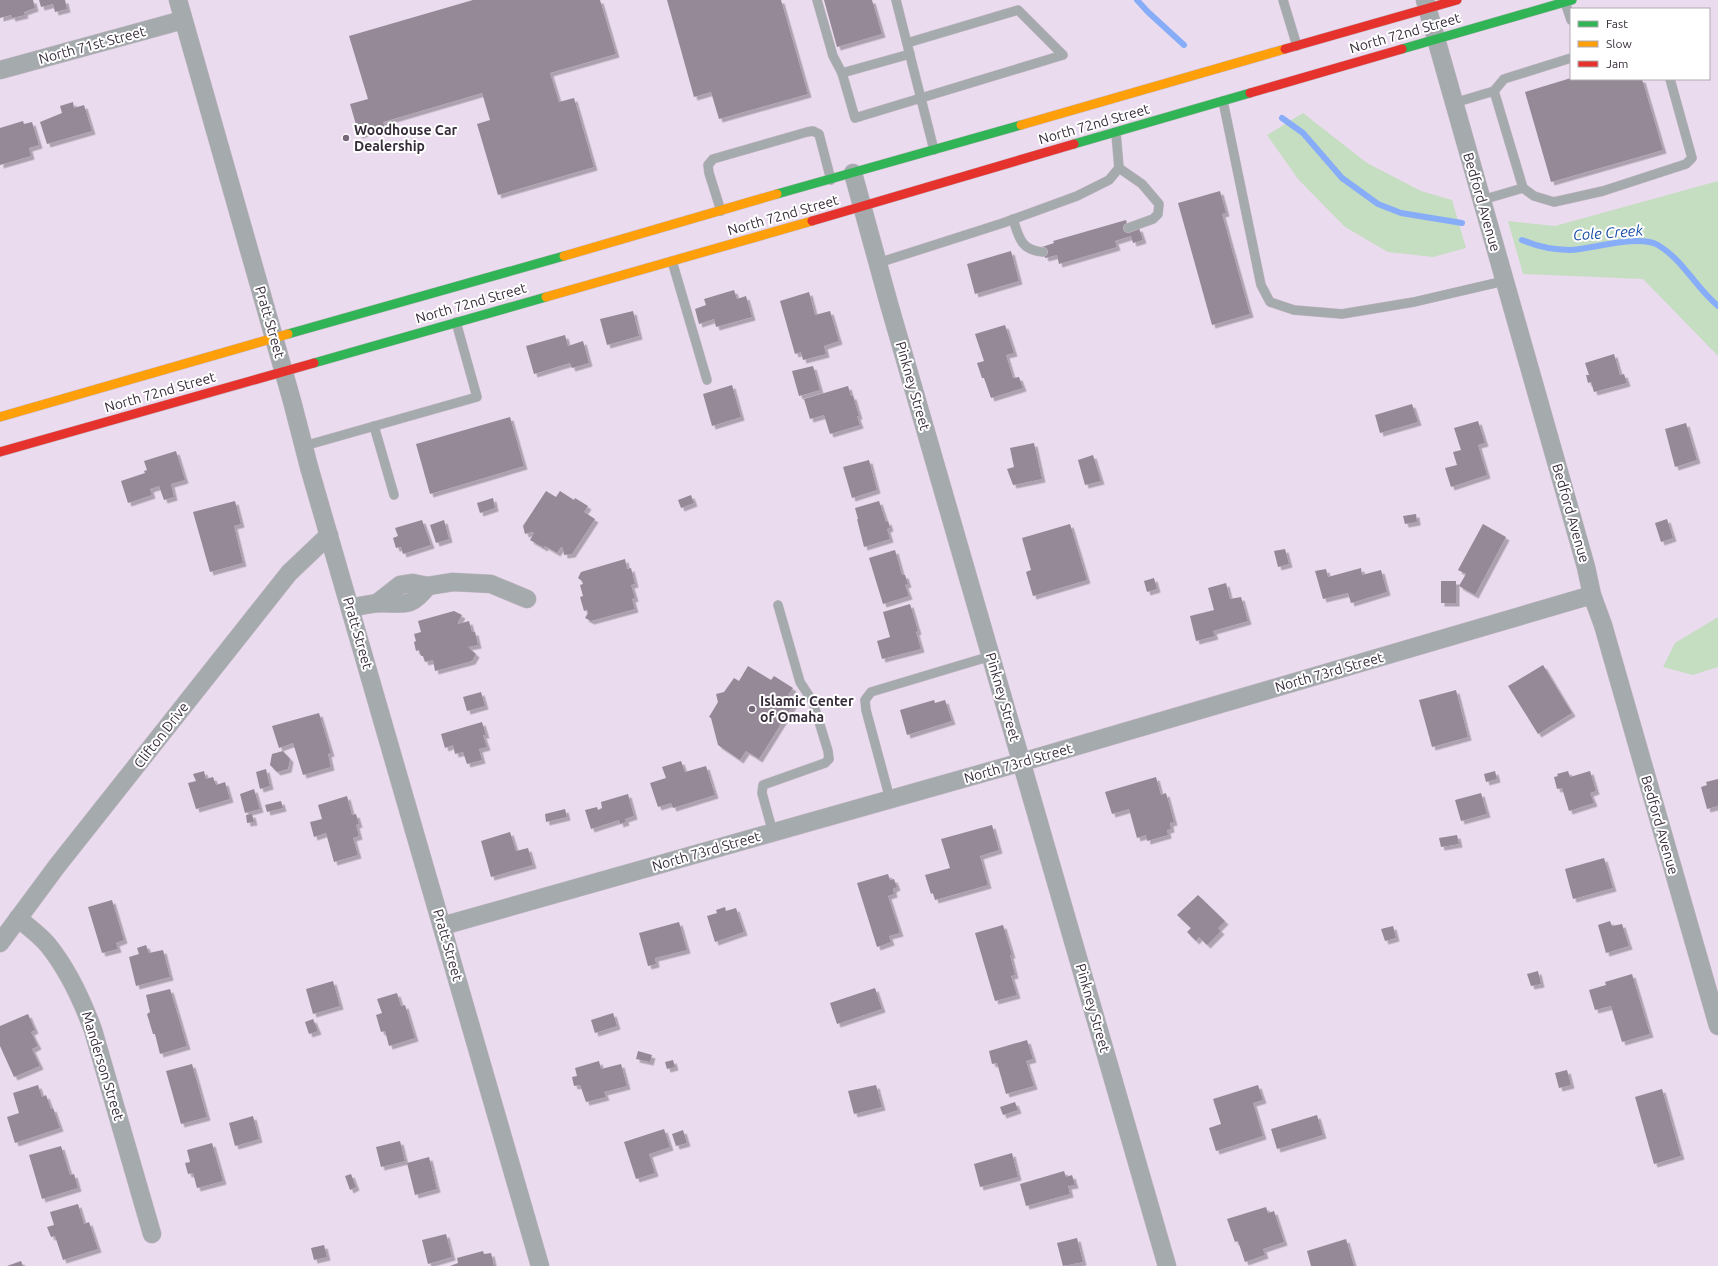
<svg xmlns="http://www.w3.org/2000/svg" width="1718" height="1266" viewBox="0 0 1718 1266" font-family="Ubuntu,sans-serif">
<defs>
<filter id="shadow"><feDropShadow dx="3.5" dy="3.5" stdDeviation="0" flood-color="#0004"/></filter>
</defs>
<rect width="100%" height="100%" fill="#ebdbee"/>
<g fill="#c5ddc0">
<polygon points="1303,113 1367,163 1421,191 1452,200 1466,248 1433,257 1388,252 1345,227 1298,179 1267,135"/>
<polygon points="1718,181 1718,356 1643,279 1523,274 1508,221 1555,226"/>
<polygon points="1718,617 1718,667 1693,675 1663,667 1675,643"/>
</g>
<g fill="none" stroke-linecap="round" stroke-linejoin="round">
<g stroke="#88adf8" stroke-width="6">
<polyline points="1137,0 1148,12 1184,45"/>
<polyline points="1282,118 1303,133 1342,178 1378,204 1401,213 1462,223"/>
<path d="M1522 240C1536 246 1555 250 1570 250 1592 249 1639 234 1658 245 1683 260 1696 288 1718 306"/>
</g>
</g>
<g fill="#958897" filter="url(#shadow)">
<polygon points="0,0 33,0 35,8 24,12 25,15 12,18 11,15 0,18"/>
<polygon points="39,0 65,0 67,9 55,12 53,4 41,7"/>
<polygon points="473,0 600,0 616,54 550,73 559,102 574,98 594,167 498,195 477,124 490,120 482,93 383,122 385,127 359,135 350,104 368,99 349,36"/>
<polygon points="667,0 781,0 808,94 719,119 711,92 694,97"/>
<polygon points="824,0 872,0 882,34 837,47"/>
<polygon points="1571,78 1642,79 1663,150 1551,182 1525,92"/>
<polygon points="73,102 74,108 84,105 92,131 47,144 40,122 62,113 60,106"/>
<polygon points="23,121 24,124 32,122 39,145 29,148 31,156 0,165 0,128"/>
<polygon points="1220,191 1226,213 1222,214 1250,314 1212,325 1178,203"/>
<polygon points="1126,220 1129,231 1139,228 1143,240 1133,243 1131,236 1115,241 1117,247 1059,264 1057,255 1045,258 1042,247 1054,243 1053,241"/>
<polygon points="1011,251 1019,281 975,294 967,264"/>
<polygon points="734,290 737,299 746,296 752,317 716,327 714,319 699,324 695,309 706,305 704,299"/>
<polygon points="809,292 815,315 830,311 839,341 824,346 826,354 803,360 801,352 795,354 780,301"/>
<polygon points="633,311 639,336 607,345 600,319"/>
<polygon points="1005,325 1014,353 1006,355 1013,378 1019,377 1023,388 991,398 984,378 982,378 977,363 984,361 975,334"/>
<polygon points="565,335 568,346 583,341 589,363 572,368 570,363 534,374 526,346"/>
<polygon points="1614,354 1620,375 1624,374 1627,383 1594,392 1591,382 1588,383 1586,375 1589,375 1585,363"/>
<polygon points="813,366 820,390 799,396 792,371"/>
<polygon points="732,385 741,417 712,426 703,394"/>
<polygon points="848,386 851,396 853,396 859,416 857,416 860,425 830,434 824,415 810,419 804,399"/>
<polygon points="1412,404 1418,422 1380,433 1375,415"/>
<polygon points="510,417 524,466 430,494 416,444"/>
<polygon points="1478,421 1485,443 1478,445 1487,475 1451,487 1445,468 1457,465 1453,452 1461,450 1454,428"/>
<polygon points="1686,423 1697,460 1675,467 1665,429"/>
<polygon points="1034,443 1042,479 1013,485 1007,469 1014,467 1010,448"/>
<polygon points="176,451 185,480 171,484 174,497 164,500 159,486 150,489 152,495 128,503 121,481 145,473 144,471 147,470 144,461"/>
<polygon points="1093,455 1101,481 1085,485 1078,460"/>
<polygon points="869,460 877,490 852,498 843,467"/>
<polygon points="546,491 556,497 560,491 574,500 575,498 588,506 584,512 595,519 572,554 564,555 563,548 561,547 557,553 545,546 544,548 530,540 534,533 532,532 525,534 523,526"/>
<polygon points="691,495 694,503 681,508 678,500"/>
<polygon points="493,498 495,508 480,513 477,503"/>
<polygon points="235,501 241,524 234,526 243,563 210,572 193,512"/>
<polygon points="879,501 886,522 888,521 890,528 887,529 890,539 864,547 857,519 858,519 855,508"/>
<polygon points="1416,514 1417,522 1405,524 1403,516"/>
<polygon points="1667,519 1673,538 1661,542 1655,523"/>
<polygon points="422,520 431,545 403,554 401,547 396,548 393,538 398,536 395,528"/>
<polygon points="444,520 449,539 436,543 430,525"/>
<polygon points="1070,524 1087,580 1033,596 1026,572 1031,570 1022,538"/>
<polygon points="1483,524 1506,537 1475,595 1459,586 1466,574 1458,570"/>
<polygon points="1285,549 1289,564 1278,567 1274,551"/>
<polygon points="895,550 902,575 905,575 908,584 905,585 909,596 883,604 869,558"/>
<polygon points="625,559 627,569 631,568 635,584 631,585 635,598 632,599 635,609 591,621 585,618 588,613 587,610 584,611 580,597 583,596 580,585 583,584 582,581 578,578 581,572"/>
<polygon points="1361,568 1362,575 1381,570 1387,592 1351,603 1348,593 1323,599 1315,571 1326,569 1328,577"/>
<polygon points="1154,578 1157,589 1147,592 1144,581"/>
<rect x="1441" y="581" width="15" height="22"/>
<polygon points="1226,583 1230,599 1241,597 1248,621 1213,631 1215,636 1196,641 1190,616 1214,610 1208,588"/>
<polygon points="910,604 918,631 916,632 921,649 882,659 877,641 890,637 883,612"/>
<polygon points="454,611 462,615 458,622 458,624 469,621 472,632 475,632 478,645 468,647 476,654 472,661 435,671 433,660 425,662 423,656 421,656 419,650 416,651 414,642 416,641 414,634 421,632 418,621"/>
<polygon points="1543,665 1572,713 1538,734 1508,686"/>
<polygon points="748,666 771,680 774,676 793,688 788,695 796,700 759,759 746,751 740,760 718,745 711,718 709,717 718,702 716,694 724,692 734,678 739,681"/>
<polygon points="1456,690 1468,737 1432,747 1419,700"/>
<polygon points="481,692 485,706 467,711 463,697"/>
<polygon points="934,700 935,703 945,700 952,721 907,735 900,710"/>
<polygon points="319,713 331,753 328,754 331,767 303,775 293,743 279,748 272,726"/>
<polygon points="482,722 486,735 483,735 487,747 479,749 482,760 467,764 463,752 455,754 453,745 445,748 441,734"/>
<polygon points="283,751 290,759 288,769 277,772 270,765 272,754"/>
<polygon points="681,761 685,772 706,766 715,795 673,808 671,803 658,807 650,783 666,778 662,767"/>
<polygon points="266,769 270,786 260,789 256,772"/>
<polygon points="204,771 206,779 213,777 216,785 225,782 230,799 196,809 188,783 196,781 193,774"/>
<polygon points="1495,771 1497,779 1486,782 1484,774"/>
<polygon points="1568,771 1570,777 1590,771 1596,791 1590,793 1594,803 1569,811 1562,788 1557,789 1554,777 1558,776 1557,774"/>
<polygon points="1156,777 1161,795 1166,793 1174,822 1170,823 1171,829 1167,830 1168,835 1147,841 1146,835 1137,838 1129,809 1112,814 1105,792"/>
<polygon points="1718,779 1718,806 1707,809 1701,787 1707,785 1706,782"/>
<polygon points="254,789 260,809 245,813 240,794"/>
<polygon points="1481,793 1487,814 1461,821 1455,800"/>
<polygon points="628,794 634,816 625,819 626,822 620,824 619,820 591,829 585,810 597,807 598,810 602,808 601,802"/>
<polygon points="347,796 352,815 356,814 359,824 356,825 359,836 353,838 358,855 334,862 326,833 314,837 310,822 322,819 318,805"/>
<polygon points="281,801 283,808 267,812 265,805"/>
<polygon points="565,809 567,817 546,822 545,814"/>
<polygon points="252,814 254,822 247,823 246,815"/>
<polygon points="992,825 999,850 980,856 988,885 935,900 933,893 931,894 925,875 950,868 941,839"/>
<polygon points="510,832 516,851 528,848 533,865 491,877 481,841"/>
<polygon points="1457,835 1459,844 1441,847 1439,838"/>
<polygon points="1604,858 1613,888 1573,899 1565,869"/>
<polygon points="888,874 890,880 894,879 897,887 893,889 894,894 888,896 900,933 889,936 891,942 877,947 857,883"/>
<polygon points="1198,895 1225,921 1218,928 1221,931 1207,945 1199,937 1196,941 1187,932 1191,928 1177,915"/>
<polygon points="112,900 124,940 116,943 118,949 102,953 88,907"/>
<polygon points="725,907 726,911 736,908 744,932 715,942 707,916 717,913 716,910"/>
<polygon points="1610,921 1612,926 1622,924 1629,946 1606,953 1598,925"/>
<polygon points="679,922 687,950 655,958 656,964 648,966 639,933"/>
<polygon points="1003,925 1012,955 1010,955 1015,975 1011,976 1017,995 995,1001 975,933"/>
<polygon points="1393,926 1396,938 1385,941 1381,929"/>
<polygon points="146,945 149,953 163,950 170,977 136,986 129,957 139,954 137,948"/>
<polygon points="1538,971 1541,984 1531,986 1527,974"/>
<polygon points="1632,974 1650,1034 1622,1042 1611,1006 1595,1010 1589,990 1606,985 1605,982"/>
<polygon points="333,981 340,1006 313,1014 306,989"/>
<polygon points="875,988 882,1009 837,1024 830,1003"/>
<polygon points="170,989 187,1046 160,1054 155,1034 153,1034 147,1014 150,1012 146,995"/>
<polygon points="397,993 401,1006 405,1005 415,1038 389,1046 385,1031 381,1032 376,1015 382,1013 377,999"/>
<polygon points="613,1013 617,1026 595,1033 591,1020"/>
<polygon points="28,1014 35,1030 31,1032 38,1046 32,1049 40,1066 14,1077 0,1046 0,1026"/>
<polygon points="313,1019 318,1031 309,1034 305,1022"/>
<polygon points="1027,1040 1033,1059 1026,1061 1034,1086 1006,1094 997,1063 992,1064 989,1051"/>
<polygon points="638,1051 652,1055 650,1062 636,1059"/>
<polygon points="673,1060 675,1067 667,1069 665,1062"/>
<polygon points="599,1061 601,1069 621,1064 627,1086 604,1092 606,1097 586,1102 580,1085 574,1086 572,1077 577,1076 575,1068"/>
<polygon points="192,1064 207,1117 181,1124 166,1071"/>
<polygon points="1567,1070 1571,1085 1559,1088 1555,1073"/>
<polygon points="38,1085 42,1097 46,1095 51,1109 53,1108 60,1128 15,1143 7,1117 19,1113 13,1093"/>
<polygon points="876,1085 882,1107 854,1114 848,1091"/>
<polygon points="1258,1085 1263,1100 1253,1103 1263,1136 1216,1151 1209,1128 1221,1124 1213,1099"/>
<polygon points="1662,1089 1681,1156 1654,1164 1635,1097"/>
<polygon points="1015,1102 1018,1110 1003,1115 1000,1107"/>
<polygon points="1317,1115 1323,1135 1277,1149 1271,1129"/>
<polygon points="253,1116 259,1139 235,1146 229,1123"/>
<polygon points="664,1129 670,1147 649,1154 655,1173 636,1179 624,1142"/>
<polygon points="683,1130 687,1143 676,1146 672,1134"/>
<polygon points="400,1141 405,1161 381,1167 376,1147"/>
<polygon points="212,1143 223,1181 197,1188 193,1173 188,1174 185,1163 190,1162 187,1150"/>
<polygon points="61,1146 70,1175 74,1174 78,1188 42,1199 29,1155"/>
<polygon points="1012,1153 1018,1177 980,1187 974,1164"/>
<polygon points="429,1157 437,1189 415,1195 407,1163"/>
<polygon points="1064,1171 1066,1177 1072,1175 1075,1185 1068,1186 1070,1194 1026,1206 1020,1184"/>
<polygon points="351,1174 356,1187 350,1190 345,1176"/>
<polygon points="78,1204 84,1224 89,1222 98,1249 63,1260 55,1236 51,1237 47,1227 54,1225 50,1212"/>
<polygon points="1266,1207 1268,1213 1274,1211 1284,1242 1263,1249 1265,1255 1245,1262 1238,1241 1235,1242 1227,1219"/>
<polygon points="446,1234 452,1257 428,1264 422,1240"/>
<polygon points="1077,1238 1083,1262 1063,1266 1057,1243"/>
<polygon points="1346,1239 1354,1266 1311,1266 1307,1251"/>
<polygon points="324,1245 327,1257 314,1260 311,1248"/>
<polygon points="483,1251 484,1254 491,1253 494,1266 450,1266 458,1263 457,1258"/>
<polygon points="21,1261 23,1266 7,1266"/>
</g>
<g fill="none" stroke-linecap="round" stroke-linejoin="round">
<g stroke="#c6bac8" stroke-width="10">
<g id="lane">
<polyline points="817,0 833,56 842,73"/>
<polyline points="896,0 934,150"/>
<polyline points="1283,0 1297,46"/>
<polyline points="1565,2 1571,20"/>
<polyline points="907,43 1018,10 1063,55 855,118 842,73 910,54"/>
<polyline points="1494,91 1523,188 1534,196 1554,202 1603,191 1686,164 1692,158 1670,79"/>
<polyline points="1223,101 1261,285 1270,302 1294,310 1342,314 1414,302 1504,281"/>
<polyline points="1454,103 1494,91 1504,79 1571,58"/>
<polyline points="1119,168 1142,184 1159,204 1158,214 1153,219 1128,228"/>
<polyline points="1482,200 1523,188"/>
<polyline points="721,211 709,173 708,165 713,159 807,132 813,131 819,134 831,180"/>
<path d="M1013 219C1019 238 1021 250 1043 252"/>
<polyline points="672,261 707,380"/>
<polyline points="878,263 1003,223 1077,196 1109,180 1119,168 1116,133"/>
<polyline points="374,426 394,495"/>
<polyline points="304,446 477,397 456,322"/>
<polyline points="890,799 866,710 865,700 871,692 991,656"/>
<polyline points="773,833 762,793 763,785 825,763 829,759 828,751 813,702 800,682 778,605"/>
</g>
</g>
<g stroke="#c6bac8" stroke-width="19">
<g id="street">
<polyline points="178,0 292,401 309,467 540,1266"/>
<polyline points="1425,0 1586,567 1592,595 1603,625 1718,1026"/>
<polyline points="0,70 183,20"/>
<polyline points="853,173 889,304 1167,1266"/>
<polyline points="377,603 400,585 413,583 428,586 453,582 491,584 527,599"/>
<path d="M350 608C359 606 369 604 379 603 405 603 410 609 428 586"/>
<path d="M18 918C28 927 40 935 48 945 69 971 82 1000 93 1030L152 1234"/>
<polyline points="442,926 1022,762 1592,595"/>
<polyline points="0,943 57,866 289,573 329,535"/>
</g>
</g>
<g stroke="#c6bac8" stroke-width="10">
<g id="fast">
<polyline points="1402,49 1572,0"/>
<polyline points="1074,144 1250,93"/>
<polyline points="777,194 1021,125"/>
<polyline points="288,334 564,256"/>
<polyline points="314,363 546,297"/>
</g>
</g>
<g stroke="#c6bac8" stroke-width="10">
<g id="slow">
<polyline points="1021,125 1285,49"/>
<polyline points="564,256 777,194"/>
<polyline points="546,297 812,221"/>
<polyline points="0,417 288,334"/>
</g>
</g>
<g stroke="#c6bac8" stroke-width="10">
<g id="jam">
<polyline points="1285,49 1457,0"/>
<polyline points="1250,93 1402,49"/>
<polyline points="812,221 1074,144"/>
<polyline points="0,452 314,363"/>
</g>
</g>
<use href="#lane" stroke="#a5aaad" stroke-width="9"/>
<use href="#street" stroke="#a5aaad" stroke-width="18"/>
<use href="#fast" stroke="#30b455" stroke-width="9"/>
<use href="#slow" stroke="#ff9f0a" stroke-width="9"/>
<use href="#jam" stroke="#e5322d" stroke-width="9"/>
</g>
<g fill="#766979" stroke="#fff" stroke-width="1.5">
<circle cx="346" cy="138" r="4"/>
<circle cx="752" cy="709" r="4"/>
</g>
<g text-anchor="middle" stroke-width="4" stroke-linejoin="round" paint-order="stroke">
<g font-size="14" fill="#372c3a" stroke="#fff">
<text transform="translate(1405 33) rotate(-16)" y="5">North 72nd Street</text>
<text transform="translate(92 45) rotate(-15)" y="5">North 71st Street</text>
<text transform="translate(1094 124) rotate(-16)" y="5">North 72nd Street</text>
<text transform="translate(1482 202) rotate(74)" y="5">Bedford Avenue</text>
<text transform="translate(783 215) rotate(-16)" y="5">North 72nd Street</text>
<text transform="translate(471 303) rotate(-16)" y="5">North 72nd Street</text>
<text transform="translate(270 322) rotate(74)" y="5">Pratt Street</text>
<text transform="translate(913 386) rotate(74)" y="5">Pinkney Street</text>
<text transform="translate(160 392) rotate(-16)" y="5">North 72nd Street</text>
<text transform="translate(1571 513) rotate(74)" y="5">Bedford Avenue</text>
<text transform="translate(358 633) rotate(74)" y="5">Pratt Street</text>
<text transform="translate(1329 672) rotate(-16)" y="5">North 73rd Street</text>
<text transform="translate(1003 697) rotate(74)" y="5">Pinkney Street</text>
<text transform="translate(161 735) rotate(-52)" y="5">Clifton Drive</text>
<text transform="translate(1018 763) rotate(-16)" y="5">North 73rd Street</text>
<text transform="translate(1660 825) rotate(74)" y="5">Bedford Avenue</text>
<text transform="translate(706 851) rotate(-16)" y="5">North 73rd Street</text>
<text transform="translate(448 945) rotate(74)" y="5">Pratt Street</text>
<text transform="translate(1093 1008) rotate(74)" y="5">Pinkney Street</text>
<text transform="translate(103 1066) rotate(73)" y="5">Manderson Street</text>
</g>
<g font-size="14" font-weight="bold" fill="#372c3a" stroke="#fff" text-anchor="start">
<text x="354" y="135">Woodhouse Car<tspan x="354" dy="16">Dealership</tspan></text>
<text x="760" y="706">Islamic Center<tspan x="760" dy="16">of Omaha</tspan></text>
</g>
<g font-size="15" font-style="italic" fill="#174da4" stroke="#fff">
<text transform="translate(1608 233) rotate(-4)" y="5">Cole Creek</text>
</g>
</g>
<rect x="1570" y="8" width="140" height="72" fill="#ffffff" stroke="#afabb0"/>
<rect x="1578" y="21" width="20" height="6" fill="#30b455" stroke="#afabb0"/>
<text x="1606" y="28" font-size="12" fill="#372c3a">Fast</text>
<rect x="1578" y="41" width="20" height="6" fill="#ff9f0a" stroke="#afabb0"/>
<text x="1606" y="48" font-size="12" fill="#372c3a">Slow</text>
<rect x="1578" y="61" width="20" height="6" fill="#e5322d" stroke="#afabb0"/>
<text x="1606" y="68" font-size="12" fill="#372c3a">Jam</text>
</svg>
